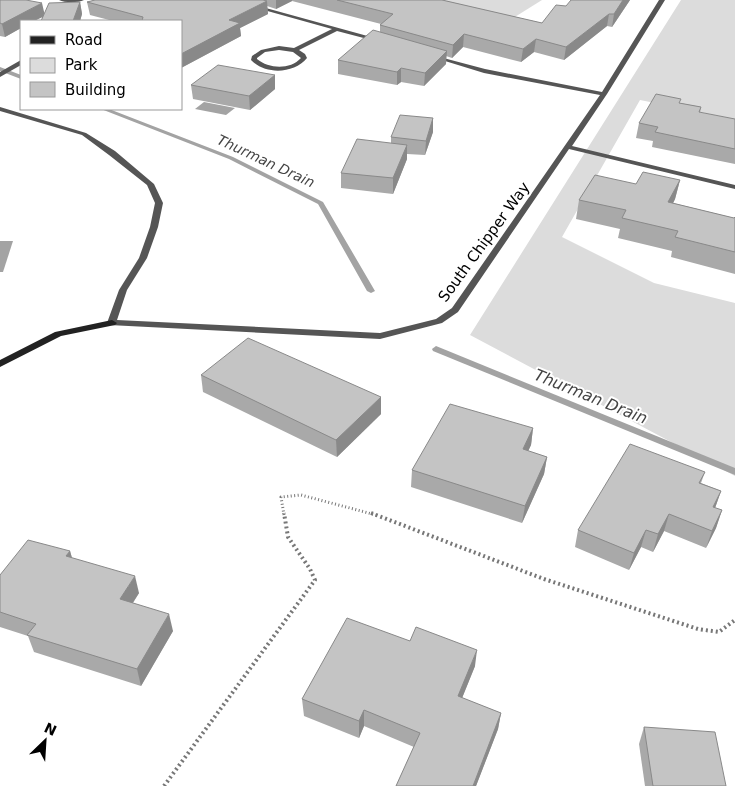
<svg xmlns="http://www.w3.org/2000/svg" width="735" height="786" viewBox="0 0 735 786" font-family="'DejaVu Sans',sans-serif">
<rect width="100%" height="100%" fill="#fff"/>
<g fill="#dcdcdc">
<polygon points="425,0 542,0 507,22"/>
<polygon points="681,0 735,0 735,119 640,100 562,237 654,283 735,303 735,476 470,335"/>
</g>
<g fill="#a3a3a3">
<polygon points="204,102 235,108 226,115 195,109"/>
<polygon points="0,241 13,241 3,272 0,272"/>
</g>
<g fill="none" stroke-linecap="round" stroke-linejoin="round">
<g fill="#a3a3a3" fill-rule="evenodd">
<polygon points="0,67 21,75 21,79 0,71"/>
<polygon points="101,109 109,109 233,157 323,202 375,291 371,293 367,291 318,204 229,159"/>
<polygon points="436,346 735,468 735,475 433,351 432,349"/>
</g>
<polyline stroke="#777" stroke-width="3" stroke-dasharray="1 2.5" stroke-linecap="butt" points="284,515 281,497 301,495 376,515"/>
<g stroke="#777" stroke-width="4" stroke-dasharray="2 3" stroke-linecap="butt">
<polyline points="371,513 544,579 698,629 719,632 735,620"/>
<polyline points="164,786 315,580 310,569 288,537 284,513"/>
</g>
<g fill="#555" fill-rule="evenodd">
<path d="M59 0H84C78 3 65 3 59 0Z"/>
<path d="M228 0H237L382 40 379 42 337 31 299 50 305 54 307 58C294 74 265 75 251 60L252 56 261 50 279 46 294 48 332 29ZM279 50 293 52 301 58C290 70 269 69 257 59V58L265 52Z"/>
<polygon points="659,0 665,0 607,94 572,146 735,185 735,189 569,149 458,312 442,323 380,339 109,325 107,323 119,290 139,258 150,227 155,203 147,185 109,155 82,135 0,111 0,107 86,133 115,151 154,184 163,203 158,227 147,258 127,290 117,320 380,333 436,319 452,308 600,95 484,73 432,57 432,55 485,69 602,92"/>
<polygon points="21,60 21,65 0,77 0,72"/>
</g>
<polygon fill="#222" fill-rule="evenodd" points="112,320 117,323 115,325 61,336 0,367 0,360 55,332"/>
</g>
<g fill="#a9a9a9">
<polygon points="0,0 44,14 80,2 82,14 80,21 41,21 43,16 34,21 21,21 21,28 5,37 0,36"/>
<polygon points="95,0 442,0 542,23 566,6 630,0 612,27 607,26 564,60 534,52 521,62 463,47 452,58 446,56 446,64 424,86 401,82 397,85 338,74 338,60 380,32 380,25 381,24 292,1 276,9 267,6 268,14 240,28 241,36 181,68 181,21 113,21 90,15 87,2"/>
<polygon points="275,75 275,89 250,110 193,99 191,85"/>
<polygon points="680,103 701,107 700,113 735,119 735,164 652,147 653,141 636,138 639,123"/>
<polygon points="433,118 433,132 425,155 407,154 407,159 393,194 341,188 341,173 391,143 391,137"/>
<polygon points="680,180 675,199 673,203 734,218 735,217 735,274 671,257 672,251 618,238 620,229 576,219 579,200 636,184"/>
<polygon points="201,375 381,397 381,414 337,457 203,392"/>
<polygon points="533,428 531,445 528,451 547,457 544,474 522,523 411,487 412,470"/>
<polygon points="705,472 701,483 721,491 715,508 722,510 716,528 706,548 664,531 653,552 641,547 629,570 575,547 578,530"/>
<polygon points="70,551 72,558 139,593 133,603 173,631 141,686 34,652 28,636 0,627 0,575"/>
<polygon points="410,641 475,666 462,698 501,713 498,729 476,786 396,786 414,747 364,726 359,738 304,716 302,699"/>
<polygon points="644,727 726,786 645,786 639,744"/>
</g>
<g fill="#898989">
<polygon points="276,0 292,0 292,1 276,9"/>
<polygon points="623,0 630,0 612,27 614,14"/>
<polygon points="267,1 268,14 240,28 241,36 181,68 181,54 229,20"/>
<polygon points="80,2 82,14 80,21 73,21"/>
<polygon points="42,3 45,16 34,21 21,21 21,28 5,37 2,24"/>
<polygon points="609,14 607,26 564,60 566,47"/>
<polygon points="464,34 463,47 452,58 453,45"/>
<polygon points="536,39 534,52 521,62 523,49"/>
<polygon points="447,51 446,64 424,86 425,73"/>
<polygon points="401,68 401,82 397,85 397,72"/>
<polygon points="275,75 275,89 250,110 249,96"/>
<polygon points="433,118 433,132 425,155 426,141"/>
<polygon points="407,145 407,159 393,194 393,178"/>
<polygon points="680,180 675,199 664,222 668,202"/>
<polygon points="381,397 381,414 337,457 336,440"/>
<polygon points="533,428 531,445 521,466 523,449"/>
<polygon points="547,457 544,474 522,523 525,506"/>
<polygon points="721,491 715,508 713,507"/>
<polygon points="722,510 716,528 706,548 712,531"/>
<polygon points="669,514 664,531 653,552 658,534"/>
<polygon points="646,530 641,547 629,570 634,553"/>
<polygon points="70,551 75,569 66,556"/>
<polygon points="135,576 139,593 124,616 120,599"/>
<polygon points="169,614 173,631 141,686 137,669"/>
<polygon points="477,650 475,666 456,713 458,696"/>
<polygon points="364,710 364,726 359,738 359,721"/>
<polygon points="501,713 498,729 476,786 473,786"/>
</g>
<g fill="#c4c4c4" stroke="#898989">
<polygon points="0,0 26,0 42,3 2,24 0,23"/>
<polygon points="95,0 263,0 267,1 229,20 240,23 181,54 181,21 142,21 143,17 87,2"/>
<polygon points="337,0 442,0 542,23 556,5 566,6 571,0 623,0 614,14 609,14 566,47 536,39 523,49 464,34 453,45 380,25 393,14"/>
<polygon points="80,2 73,21 41,21 49,3"/>
<polygon points="373,30 447,51 425,73 401,68 397,72 338,60"/>
<polygon points="218,65 275,75 249,96 191,85"/>
<polygon points="656,94 681,99 679,103 701,107 699,112 735,119 735,149 655,132 658,127 639,123"/>
<polygon points="400,115 433,118 426,141 391,137"/>
<polygon points="357,139 407,145 393,178 341,173"/>
<polygon points="643,172 680,180 668,202 734,218 735,217 735,252 675,237 678,231 622,218 626,210 579,200 595,175 636,184"/>
<polygon points="248,338 381,397 336,440 201,375"/>
<polygon points="450,404 533,428 523,449 547,457 525,506 412,470"/>
<polygon points="630,444 705,472 699,483 721,491 713,507 722,510 712,531 669,514 658,534 646,530 634,553 578,530"/>
<polygon points="28,540 70,551 66,556 135,576 120,599 169,614 137,669 27,635 36,624 0,612 0,575"/>
<polygon points="347,618 410,641 416,627 477,650 458,696 501,713 473,786 396,786 420,733 364,710 359,721 302,699"/>
<polygon points="644,727 715,732 726,786 653,786"/>
</g>
<g text-anchor="middle" stroke-width="4" stroke-linejoin="round" paint-order="stroke">
<g font-size="14" font-style="italic" fill="#444" stroke="#fff">
<text transform="translate(266 161) rotate(25)" y="5">Thurman Drain</text>
</g>
<g font-size="15" fill="#000" stroke="#fff">
<text transform="translate(484 242) rotate(-54)" y="5">South Chipper Way</text>
</g>
<g font-size="16" font-style="italic" fill="#444" stroke="#fff">
<text transform="translate(591 396) rotate(22)" y="6">Thurman Drain</text>
</g>
</g>
<rect x="20" y="20" width="162" height="90" fill="#ffffff" stroke="#999999"/>
<rect x="30" y="36" width="25" height="8" fill="#222222" stroke="#999999"/>
<text x="65" y="45" font-size="15" fill="#000000">Road</text>
<rect x="30" y="58" width="25" height="15" fill="#dcdcdc" stroke="#999999"/>
<text x="65" y="70" font-size="15" fill="#000000">Park</text>
<rect x="30" y="82" width="25" height="15" fill="#c4c4c4" stroke="#999999"/>
<text x="65" y="95" font-size="15" fill="#000000">Building</text>
<g transform="translate(45 741) rotate(25)" stroke="#ffffff" stroke-width="4" paint-order="stroke">
<path d="M0-4L9 19L0 12L-9 19Z" fill="#000000"/>
<text y="-8" font-size="14" font-weight="bold" text-anchor="middle" fill="#000000">N</text>
</g>
</svg>
